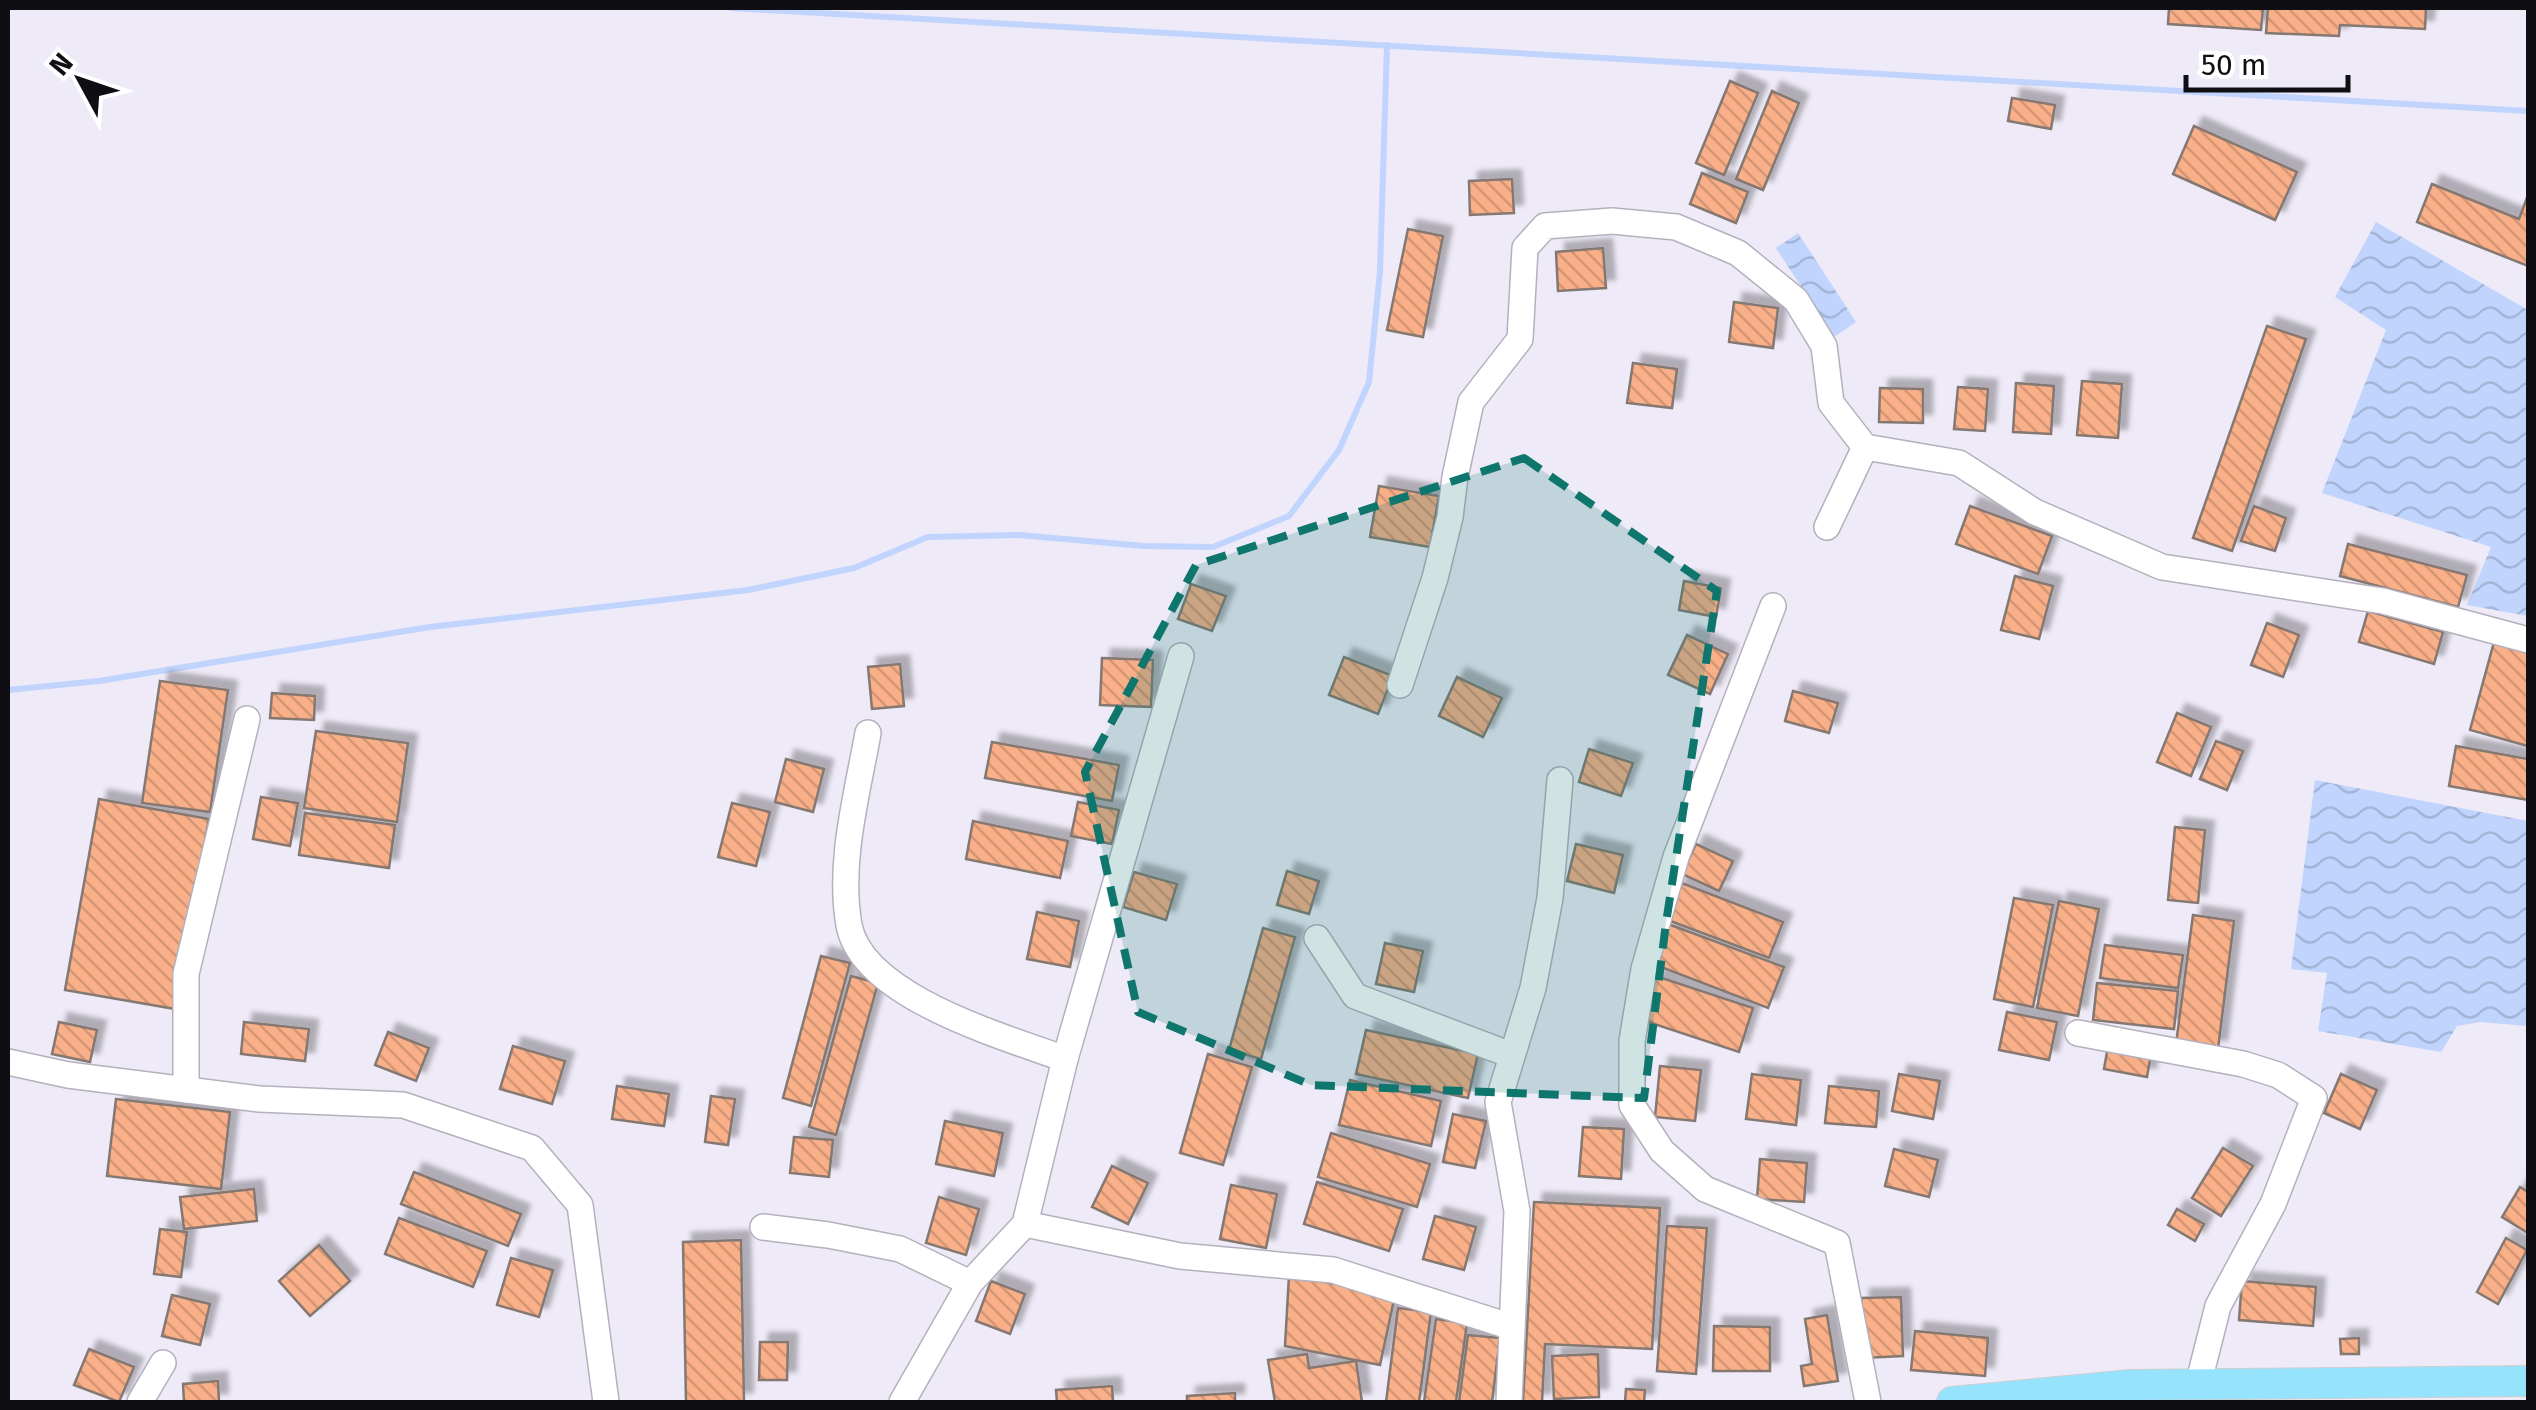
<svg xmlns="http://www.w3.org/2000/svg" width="2536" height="1410" viewBox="0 0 2536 1410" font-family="'Fira Sans',sans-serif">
<defs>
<pattern id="water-waves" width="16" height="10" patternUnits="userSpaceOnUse" patternTransform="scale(2.5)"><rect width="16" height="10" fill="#c0d4fd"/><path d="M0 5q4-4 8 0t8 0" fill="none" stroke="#a4b5d8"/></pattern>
<pattern id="building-back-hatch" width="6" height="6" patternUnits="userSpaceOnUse" patternTransform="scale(2.5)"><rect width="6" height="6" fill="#f9af87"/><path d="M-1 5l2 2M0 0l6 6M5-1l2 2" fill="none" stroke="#d49574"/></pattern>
<filter id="shadow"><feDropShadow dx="9" dy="-9" stdDeviation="2.5" flood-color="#0004"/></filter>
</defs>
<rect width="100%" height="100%" fill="#eeeaf7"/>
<g fill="url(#water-waves)">
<polygon points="2376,222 2528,310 2528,616 2467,605 2491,547 2322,493 2386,330 2335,297"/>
<polygon points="1798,233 1856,322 1834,337 1776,248"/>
<polygon points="2315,780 2528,821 2527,1026 2480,1022 2457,1026 2441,1052 2318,1031 2327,973 2291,969"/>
</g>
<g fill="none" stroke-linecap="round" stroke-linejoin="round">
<g stroke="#c0d4fd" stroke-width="6">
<polyline points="731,8 2528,111"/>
<polyline points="8,690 99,681 430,627 748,590 854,568 928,537 1019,535 1144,546 1213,547 1289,516 1339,450 1369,382 1380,272 1387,45"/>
</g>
</g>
<g fill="url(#building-back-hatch)" stroke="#857872" stroke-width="2.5" filter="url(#shadow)">
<polygon points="2169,8 2263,8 2261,30 2168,24"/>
<polygon points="2268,8 2426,8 2425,29 2340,25 2339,36 2266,33"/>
<polygon points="1730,81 1758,93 1724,175 1696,163"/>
<polygon points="1772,91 1799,103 1763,190 1736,179"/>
<polygon points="2012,98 2055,105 2051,129 2008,121"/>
<polygon points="2194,126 2297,172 2275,220 2173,174"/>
<polygon points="1702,173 1748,192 1736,223 1690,204"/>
<polygon points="1512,179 1514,213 1470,215 1469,181"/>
<polygon points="2432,184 2519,219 2528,195 2528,266 2417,222"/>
<polygon points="1408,229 1443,236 1423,337 1387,330"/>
<polygon points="1603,248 1606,288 1558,291 1556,252"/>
<polygon points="1734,302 1778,308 1773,348 1729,342"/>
<polygon points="2267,326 2306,339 2232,551 2193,538"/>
<polygon points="1633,363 1677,369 1672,408 1627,403"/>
<polygon points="2082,381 2122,384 2118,438 2077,435"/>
<polygon points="2016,383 2054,386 2051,434 2013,432"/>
<polygon points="1958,387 1988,389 1985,431 1954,429"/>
<polygon points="1880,388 1923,389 1923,423 1879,422"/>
<polygon points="1379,486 1439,496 1430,547 1370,537"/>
<polygon points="1970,506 2052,536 2038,574 1956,544"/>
<polygon points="2254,506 2286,518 2275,551 2241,541"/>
<polygon points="2348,544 2467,575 2458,607 2340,576"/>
<polygon points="2015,576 2053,586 2039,639 2001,630"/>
<polygon points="1684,581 1721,588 1716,617 1679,610"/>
<polygon points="1191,584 1226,596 1212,631 1178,619"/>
<polygon points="2368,611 2443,632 2434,664 2359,642"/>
<polygon points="2267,623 2299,635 2283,677 2251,665"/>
<polygon points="1687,635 1728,654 1710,694 1668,675"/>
<polygon points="2494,642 2528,652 2528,746 2470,730"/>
<polygon points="1344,657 1393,676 1378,714 1329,695"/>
<polygon points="1102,658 1153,660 1151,707 1100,705"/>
<polygon points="900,664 904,706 872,709 868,667"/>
<polygon points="1457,677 1502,698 1483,737 1439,716"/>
<polygon points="160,681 228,690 210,812 142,803"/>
<polygon points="1793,691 1838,703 1829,733 1785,721"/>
<polygon points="272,693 315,696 314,720 270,718"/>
<polygon points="2177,713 2211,727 2191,776 2157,762"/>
<polygon points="316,731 408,743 397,822 304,808"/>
<polygon points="2216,741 2243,751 2227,790 2200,779"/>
<polygon points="992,742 1119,765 1112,801 985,778"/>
<polygon points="2456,746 2528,759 2528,800 2449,786"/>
<polygon points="1589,749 1633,763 1621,796 1579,782"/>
<polygon points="786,759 824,769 813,812 775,802"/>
<polygon points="261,797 298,803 290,846 253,839"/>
<polygon points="99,799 209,819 175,1009 65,990"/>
<polygon points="1078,802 1119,810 1112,844 1071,836"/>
<polygon points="732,803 770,812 756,866 718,857"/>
<polygon points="305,813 395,825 389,868 299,855"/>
<polygon points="973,821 1068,841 1060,878 966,859"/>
<polygon points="2175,827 2205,830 2198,903 2168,900"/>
<polygon points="1576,844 1623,855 1614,893 1567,881"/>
<polygon points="1696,844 1733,861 1719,891 1682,874"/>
<polygon points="1287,871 1319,881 1309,914 1277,905"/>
<polygon points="1134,872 1177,884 1166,920 1123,907"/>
<polygon points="1679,882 1783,922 1769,958 1665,919"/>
<polygon points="2014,898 2053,905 2033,1007 1994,999"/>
<polygon points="2059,901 2099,909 2078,1016 2037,1008"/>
<polygon points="1037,912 1079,921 1070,967 1027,959"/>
<polygon points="2193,915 2234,921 2218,1049 2176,1044"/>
<polygon points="1668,924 1784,967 1768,1008 1653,964"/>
<polygon points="1263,928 1295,937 1261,1059 1229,1050"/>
<polygon points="1385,943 1423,951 1414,992 1376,984"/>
<polygon points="2105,945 2183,955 2178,988 2100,978"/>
<polygon points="821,956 850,963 811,1106 783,1098"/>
<polygon points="851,976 878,983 836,1135 809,1127"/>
<polygon points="1656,976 1753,1008 1739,1052 1642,1020"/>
<polygon points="2097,983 2178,991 2174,1029 2093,1020"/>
<polygon points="2007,1012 2057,1022 2049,1060 1999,1050"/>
<polygon points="59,1022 97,1030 90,1062 52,1054"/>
<polygon points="244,1022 309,1029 305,1061 241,1054"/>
<polygon points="1366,1030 1478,1054 1468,1098 1356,1074"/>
<polygon points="388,1032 429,1048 416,1081 375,1065"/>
<polygon points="513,1046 565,1061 552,1104 500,1089"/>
<polygon points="2108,1046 2151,1054 2147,1077 2104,1069"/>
<polygon points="1208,1054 1252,1067 1223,1165 1180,1153"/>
<polygon points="1660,1066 1701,1070 1695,1121 1655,1117"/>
<polygon points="1752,1074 1801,1080 1796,1125 1746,1119"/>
<polygon points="1899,1074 1940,1081 1933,1119 1892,1111"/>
<polygon points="2341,1074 2377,1090 2360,1129 2324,1113"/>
<polygon points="1350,1080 1441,1101 1431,1146 1339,1125"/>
<polygon points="617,1086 669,1094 664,1126 612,1119"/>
<polygon points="1829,1086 1879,1091 1876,1127 1825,1123"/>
<polygon points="711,1096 735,1099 728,1145 705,1142"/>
<polygon points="116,1099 230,1112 221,1189 107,1176"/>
<polygon points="1453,1114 1486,1121 1475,1168 1443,1162"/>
<polygon points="945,1121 1003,1133 994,1176 936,1164"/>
<polygon points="1583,1127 1624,1129 1621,1179 1579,1176"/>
<polygon points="1331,1133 1430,1164 1417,1207 1318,1177"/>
<polygon points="794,1137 833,1140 829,1177 790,1173"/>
<polygon points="2223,1148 2253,1166 2221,1216 2192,1198"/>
<polygon points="1894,1149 1938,1160 1929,1197 1885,1186"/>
<polygon points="1760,1159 1807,1163 1804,1202 1757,1199"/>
<polygon points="1112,1166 1148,1183 1128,1224 1092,1207"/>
<polygon points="414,1172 521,1214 508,1246 401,1204"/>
<polygon points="1317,1182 1403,1209 1389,1251 1304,1224"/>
<polygon points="1231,1185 1277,1194 1266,1248 1220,1239"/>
<polygon points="2520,1187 2528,1192 2528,1233 2502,1217"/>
<polygon points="254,1189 257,1221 184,1229 180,1197"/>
<polygon points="939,1197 979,1209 966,1255 926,1243"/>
<polygon points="1534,1202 1660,1208 1652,1349 1545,1344 1542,1402 1523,1402"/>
<polygon points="2177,1209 2204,1224 2195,1241 2168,1225"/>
<polygon points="1435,1216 1476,1227 1464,1270 1423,1259"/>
<polygon points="399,1218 487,1251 473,1287 385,1254"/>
<polygon points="1667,1226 1707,1228 1696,1374 1657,1371"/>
<polygon points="160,1229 187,1232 181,1277 154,1274"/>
<polygon points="2506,1238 2527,1250 2498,1304 2477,1292"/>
<polygon points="741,1240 744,1401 686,1402 683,1242"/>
<polygon points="319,1245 350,1281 310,1316 279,1281"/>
<polygon points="511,1258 553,1270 539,1317 497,1305"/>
<polygon points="1289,1275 1395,1295 1380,1365 1285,1346"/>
<polygon points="991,1281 1025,1294 1010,1334 976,1321"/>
<polygon points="2242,1281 2316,1287 2313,1326 2239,1320"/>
<polygon points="172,1295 210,1304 200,1345 162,1336"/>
<polygon points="1901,1297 1903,1356 1863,1358 1861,1298"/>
<polygon points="1398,1308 1431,1312 1419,1402 1386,1402"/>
<polygon points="1827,1315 1838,1381 1804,1386 1801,1366 1812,1364 1805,1319"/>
<polygon points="1436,1319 1467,1323 1456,1402 1424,1402"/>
<polygon points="1714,1326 1770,1327 1770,1371 1713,1371"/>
<polygon points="1915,1331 1988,1338 1985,1376 1911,1370"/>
<polygon points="1468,1335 1500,1338 1492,1402 1459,1402"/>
<polygon points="2359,1338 2359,1354 2341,1354 2340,1339"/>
<polygon points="760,1342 788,1342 787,1380 759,1380"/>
<polygon points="89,1349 134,1367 119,1402 74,1385"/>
<polygon points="1307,1354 1309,1368 1356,1361 1362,1402 1275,1402 1268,1360"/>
<polygon points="1598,1354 1599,1397 1554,1399 1552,1356"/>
<polygon points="218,1381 219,1402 184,1402 183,1384"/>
<polygon points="1112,1386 1113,1402 1057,1402 1056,1390"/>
<polygon points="1626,1389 1645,1390 1644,1402 1625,1402"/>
<polygon points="1235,1393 1235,1402 1187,1402 1187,1396"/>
</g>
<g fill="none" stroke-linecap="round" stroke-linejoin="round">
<g stroke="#b4b0bd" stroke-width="28">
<g id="minor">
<polyline points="1827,527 1865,447"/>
<polyline points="1773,606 1676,857 1644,969 1632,1041 1632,1105 1662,1151 1705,1189 1837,1243 1868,1402"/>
<polyline points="1400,685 1435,578 1450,517 1455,477 1471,402 1520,339 1525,248 1545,226 1612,221 1676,227 1738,253 1796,300 1824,346 1831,403 1865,447 1959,463 2035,512 2162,567 2383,601 2528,640"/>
<path d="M868 733C857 795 838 862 849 925 862 997 1005 1037 1065 1059"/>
<polyline points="1317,938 1355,996 1511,1055"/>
<polyline points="2078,1033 2243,1064 2278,1075 2314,1098 2273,1204 2218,1306 2198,1385"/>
<polyline points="8,1062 68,1075 259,1099 403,1105 532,1148 580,1205 606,1402"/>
<polyline points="186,1090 186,974 247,719"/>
<polyline points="1025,1224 1180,1256 1333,1270 1512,1327"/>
<polyline points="763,1227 828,1235 900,1249 970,1283"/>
<polyline points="140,1402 163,1363"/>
<polyline points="902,1402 970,1283 1025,1224 1065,1059 1181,656"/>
<polyline points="1509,1402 1517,1211 1498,1102 1533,988 1550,898 1560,780"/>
</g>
</g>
<g stroke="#cfcfd0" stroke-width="32">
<polyline id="major" points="1952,1402 2131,1385 2528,1381"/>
</g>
<use href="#minor" stroke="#fff" stroke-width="25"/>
<use href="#major" stroke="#96e3fd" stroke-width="30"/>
</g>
<path fill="#0f766e" fill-opacity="0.2" stroke="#0f766e" stroke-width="8" stroke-dasharray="20 12" stroke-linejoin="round" d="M1524 458 1717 591 1666 923 1644 1098 1311 1085 1138 1012 1085 772 1196 565Z"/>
<rect width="2536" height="1410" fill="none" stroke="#0f0e12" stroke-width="20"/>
<g transform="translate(80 80) rotate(310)" stroke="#ffffff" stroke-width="8" paint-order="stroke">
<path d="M0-8L18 38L0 25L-18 38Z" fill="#0f0e12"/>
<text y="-15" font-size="28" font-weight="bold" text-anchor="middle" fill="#0f0e12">N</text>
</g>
<path d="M2186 75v15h162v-15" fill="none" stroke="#0f0e12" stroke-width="5"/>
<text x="2201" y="75" font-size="30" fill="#0f0e12" stroke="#ffffff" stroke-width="8" paint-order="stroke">50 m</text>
</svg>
